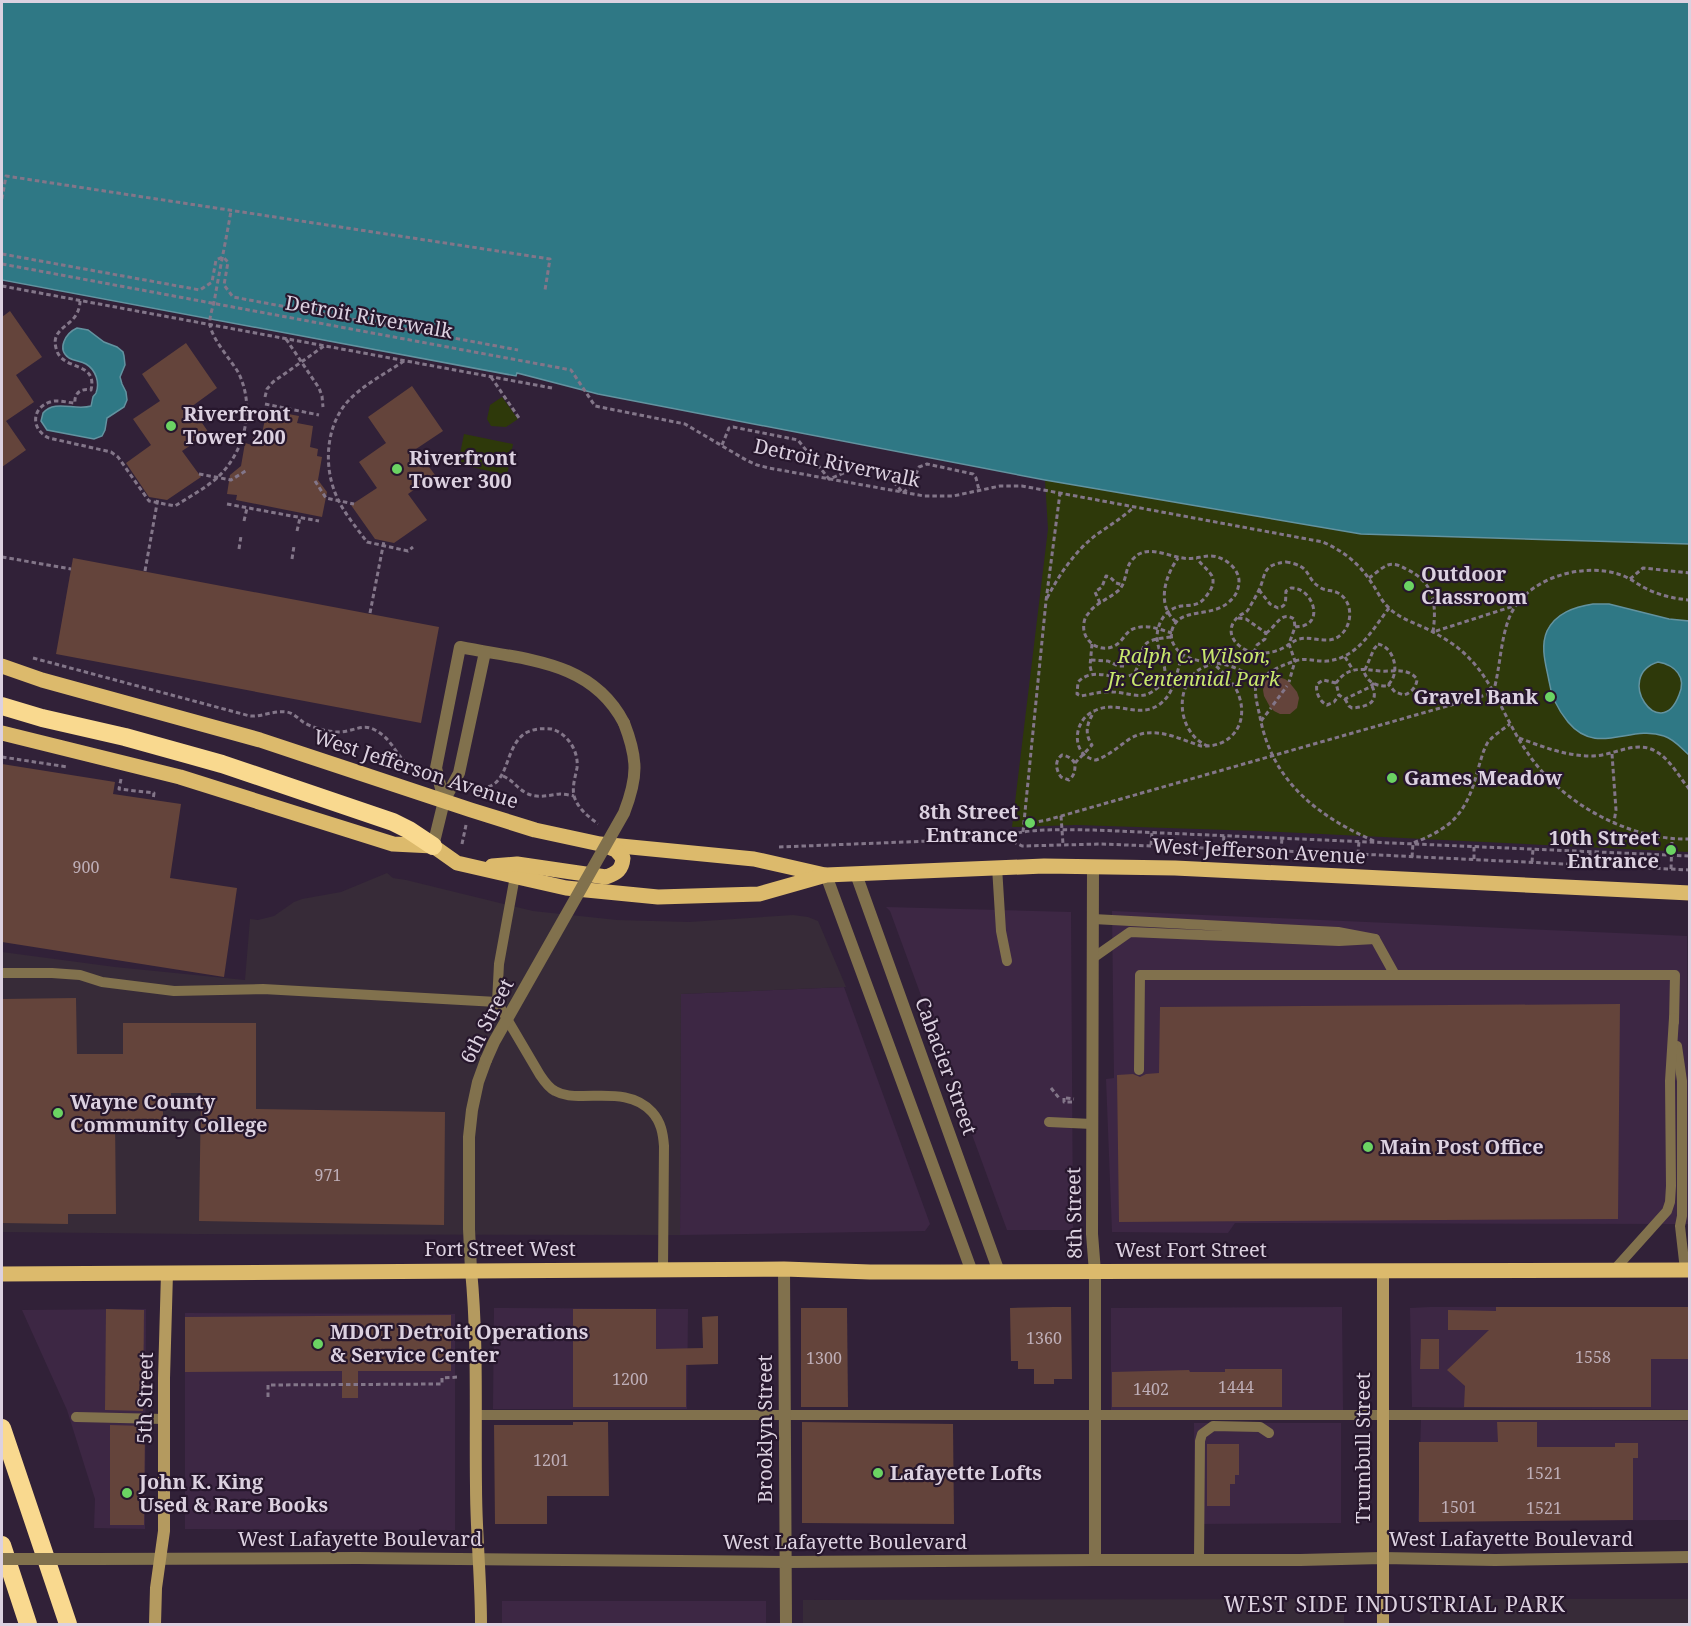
<svg xmlns="http://www.w3.org/2000/svg" width="1691" height="1626" viewBox="0 0 1691 1626" font-family="'Noto Serif',serif">
<rect width="100%" height="100%" fill="#312138"/>
<g fill="#3d2744">
<polygon points="886,907 1071,912 1073,1230 1007,1230 890,911"/>
<polygon points="1112,911 1687,936 1689,1224 1235,1223 1228,1233 1112,1232 1106,1079 1114,1078"/>
<polygon points="844,987 930,1224 925,1231 680,1235 681,994"/>
<polygon points="1342,1307 1343,1410 1111,1411 1111,1308"/>
<polygon points="1430,1307 1689,1307 1689,1410 1412,1407 1410,1308"/>
<polygon points="494,1308 688,1309 687,1409 493,1409"/>
<polygon points="146,1309 145,1529 94,1528 95,1499 67,1410 22,1310"/>
<polygon points="185,1313 455,1314 455,1530 185,1529"/>
<polygon points="1421,1419 1689,1421 1689,1520 1418,1521"/>
<polygon points="1194,1423 1341,1423 1341,1523 1195,1524"/>
<rect x="502" y="1601" width="264" height="23"/>
</g>
<g fill="#372b38">
<polygon points="387,873 393,878 406,880 533,911 617,920 689,922 793,915 808,917 818,921 846,987 681,994 680,1235 192,1234 2,1232 2,952 115,967 245,980 250,919 258,920 274,916 294,902 302,899 341,892"/>
<polygon points="1344,1599 1344,1624 803,1624 803,1600"/>
<rect x="1420" y="1599" width="269" height="25"/>
</g>
<g fill="#2e390a">
<polygon points="502,397 518,419 506,427 491,426 487,419 490,405"/>
<polygon points="464,434 513,444 507,475 458,464"/>
<polygon points="1045,480 1361,534 1689,544 1689,852 1259,831 1076,825 1012,827 1048,529"/>
</g>
<g fill="#2f7885" stroke="#6393a0" stroke-width="1.5" fill-rule="evenodd">
<polygon points="2,2 1689,2 1689,544 1361,534 1045,480 598,394 517,373 516,376 2,280"/>
<path d="M77 328 88 330 104 342 117 347 123 352 124 356 125 365 120 377 122 384 126 392 127 400 124 407 107 418 105 430 102 436 94 439 47 430 41 421 43 413C55 399 75 411 91 406 92 403 92 400 93 397 93 396 95 395 96 393 100 383 96 370 86 364 81 361 74 361 69 358 56 349 66 333 77 328Z"/>
<path d="M1593 604H1609L1669 619 1689 621V755C1681 748 1674 739 1664 736 1630 724 1597 757 1568 722 1559 711 1551 696 1549 681 1546 665 1540 647 1547 631 1556 613 1574 607 1593 604ZM1658 662C1675 665 1687 677 1679 695 1660 745 1613 676 1658 662Z"/>
</g>
<g fill="#64443b">
<polygon points="10,311 42,357 16,375 34,402 6,421 26,450 2,467 2,317"/>
<polygon points="186,343 217,388 191,407 209,433 182,451 201,477 167,500 149,497 126,463 151,445 133,419 160,401 142,374"/>
<polygon points="412,386 443,431 416,449 435,475 408,494 427,520 394,543 375,539 351,505 377,488 359,462 386,443 368,417"/>
<polygon points="283,413 299,416 297,423 313,426 310,447 318,449 317,456 322,457 318,480 327,492 322,517 236,500 237,495 227,494 230,475 241,466 245,443 252,445 253,437 261,439 265,419 268,420 268,417 281,420"/>
<polygon points="73,558 439,627 421,723 56,654"/>
<polygon points="1274,676 1285,679 1289,682 1297,692 1299,698 1297,708 1290,714 1280,714 1274,711 1270,707 1264,696 1263,690 1265,682 1270,677"/>
<polygon points="2,764 115,782 113,794 181,804 170,878 237,888 224,977 2,942"/>
<polygon points="76,998 77,1054 123,1054 123,1023 256,1023 256,1109 445,1112 444,1225 199,1221 201,1093 171,1093 171,1105 163,1104 163,1120 115,1120 116,1214 68,1214 68,1224 2,1223 2,999"/>
<polygon points="1620,1004 1618,1219 1119,1222 1117,1075 1133,1074 1140,1077 1146,1074 1159,1073 1160,1007"/>
<polygon points="1054,1307 1071,1307 1072,1379 1054,1379 1054,1384 1034,1384 1034,1369 1018,1369 1018,1361 1011,1361 1010,1308"/>
<polygon points="1496,1307 1689,1307 1689,1359 1651,1359 1651,1407 1464,1407 1465,1386 1447,1370 1489,1330 1448,1330 1448,1310 1496,1311"/>
<polygon points="801,1308 847,1308 848,1407 801,1407"/>
<polygon points="106,1309 144,1310 143,1411 105,1410"/>
<polygon points="573,1309 656,1309 656,1349 703,1348 702,1317 718,1316 718,1364 686,1365 686,1407 573,1407"/>
<polygon points="451,1315 451,1371 358,1371 358,1398 342,1398 342,1371 185,1372 185,1317"/>
<polygon points="1421,1339 1439,1339 1439,1369 1420,1369"/>
<polygon points="1225,1369 1282,1369 1282,1407 1112,1407 1112,1372 1189,1370 1190,1372 1225,1372"/>
<polygon points="573,1422 608,1422 609,1496 547,1496 547,1524 495,1524 494,1425 573,1425"/>
<polygon points="802,1422 953,1424 954,1524 802,1523"/>
<polygon points="1497,1422 1537,1422 1537,1447 1615,1447 1615,1443 1638,1443 1638,1458 1633,1458 1633,1520 1419,1522 1419,1442 1498,1442"/>
<polygon points="110,1425 145,1426 144,1525 110,1525"/>
<polygon points="1207,1444 1239,1444 1239,1475 1235,1475 1235,1484 1230,1484 1230,1506 1207,1506"/>
</g>
<g fill="none" stroke-linecap="round" stroke-linejoin="round">
<g stroke="#837689" stroke-width="3" stroke-dasharray="4.5 3" stroke-linecap="butt">
<polyline points="2,199 6,176 550,259 545,290"/>
<polyline points="2,254 200,290 212,282 216,260 223,257 228,262 224,285 233,297 518,350"/>
<path d="M2 264 571 370 595 406 685 424 746 460 757 465 769 468 924 496H953L1000 486H1022L1323 542C1343 551 1359 563 1371 582 1377 590 1381 601 1389 608 1401 620 1419 624 1433 632 1446 639 1460 648 1470 659 1495 685 1506 722 1527 752 1560 802 1629 841 1690 839"/>
<polyline points="2,286 552,388"/>
<path d="M80 301C80 305 79 310 76 315 69 327 51 330 56 348 61 372 98 360 91 390 81 388 74 393 75 403 67 403 59 399 50 402 31 408 31 430 49 438L111 452 118 457 149 501 175 506C189 497 204 489 217 478 245 452 256 407 238 372 231 360 211 338 210 324 209 316 214 305 215 297 220 268 226 240 231 211"/>
<polyline points="286,339 319,388 322,396 323,407"/>
<path d="M404 361C386 373 365 384 350 399 326 423 323 465 336 495 343 512 356 527 367 542L408 551 413 547"/>
<polyline points="491,377 519,418"/>
<polyline points="265,397 267,389 273,382 324,346"/>
<polyline points="265,404 319,415"/>
<path d="M722 445 729 428 733 427 798 440 829 479C838 476 847 471 855 468 876 462 891 478 903 493L911 485 919 467 927 464 973 474 976 478 979 490"/>
<polyline points="227,504 319,521"/>
<polyline points="244,521 247,508"/>
<polyline points="297,531 300,518"/>
<polyline points="239,549 241,536"/>
<polyline points="2,557 71,569"/>
<polyline points="292,559 294,546"/>
<path d="M1286 562C1313 566 1304 578 1321 588 1326 591 1333 590 1338 593 1351 600 1353 618 1345 630 1341 636 1335 640 1327 640 1317 640 1308 637 1299 639 1293 641 1289 645 1283 648 1272 654 1255 655 1244 649 1230 641 1226 627 1239 616 1243 613 1247 613 1249 608 1252 603 1255 598 1258 592 1267 575 1260 565 1286 562Z"/>
<path d="M1369 578C1375 574 1382 567 1388 565 1395 563 1401 566 1406 569 1434 582 1437 603 1433 632L1514 606"/>
<polyline points="1630,579 1643,568 1690,573"/>
<path d="M1259 590 1270 604 1278 608C1288 606 1285 599 1286 591L1291 588C1311 587 1323 619 1305 625 1302 627 1298 626 1295 627L1289 644 1295 661 1289 682"/>
<path d="M1047 598C1059 575 1075 551 1096 535 1109 526 1122 518 1134 507"/>
<polyline points="1100,603 1095,592 1102,587 1106,576 1110,577 1116,583 1123,585"/>
<polyline points="1238,618 1246,619 1266,633 1265,639 1257,645 1254,652"/>
<path d="M1176 622C1156 605 1165 576 1178 558"/>
<path d="M1172 633C1161 630 1148 624 1136 628 1126 630 1124 640 1116 645 1103 653 1087 645 1084 631 1083 625 1084 618 1088 614 1095 603 1111 598 1120 589 1127 580 1125 568 1132 560 1146 543 1166 556 1183 558 1193 560 1201 556 1211 556 1223 556 1239 568 1239 581 1239 588 1236 596 1230 601 1212 619 1179 606 1172 630 1171 634 1171 639 1173 643 1183 665 1211 660 1230 666 1240 669 1249 675 1258 680"/>
<path d="M1266 633C1276 627 1281 610 1294 619L1295 627"/>
<path d="M1171 637C1132 641 1149 648 1134 674 1116 683 1094 665 1078 682L1077 694 1081 696C1092 694 1103 691 1113 692 1125 692 1139 699 1150 693 1179 677 1157 658 1157 636 1158 621 1166 609 1181 606 1187 605 1193 606 1199 603 1204 600 1208 594 1211 589 1213 585 1214 581 1212 576 1208 569 1201 565 1197 558"/>
<polyline points="1092,644 1090,666 1092,674"/>
<path d="M1378 644C1396 648 1401 677 1386 686 1375 686 1368 682 1364 672L1374 649Z"/>
<path d="M1183 654C1176 671 1176 692 1160 704 1137 721 1114 696 1089 714 1072 726 1073 757 1096 760 1108 756 1118 747 1128 740 1151 724 1177 738 1201 746 1230 748 1249 725 1239 696 1235 683 1222 672 1213 663 1207 666 1200 668 1196 672 1173 693 1180 735 1208 746"/>
<polyline points="1345,657 1353,670"/>
<path d="M33 658 250 716C262 717 274 710 287 712 293 713 298 718 303 722 313 728 327 732 339 732 352 732 363 723 375 730 398 742 395 764 423 772"/>
<polyline points="1091,660 1108,661 1118,666 1124,666"/>
<path d="M1336 683 1323 680 1317 684C1315 692 1320 702 1327 705L1334 702 1339 695"/>
<path d="M1374 683 1370 687 1345 699 1339 695 1336 683C1348 666 1362 669 1380 671 1394 672 1407 667 1417 679 1417 686 1411 693 1404 695L1395 692 1388 684"/>
<path d="M1493 693C1500 670 1500 644 1508 621 1522 579 1582 561 1621 575 1630 578 1637 584 1645 588 1659 595 1674 599 1690 600"/>
<path d="M1345 699 1349 706 1352 708C1366 707 1380 703 1372 686"/>
<polyline points="1273,705 1287,686"/>
<polyline points="1261,721 1271,708"/>
<path d="M1519 738C1543 747 1566 756 1592 756 1612 756 1632 742 1651 749 1669 756 1678 776 1690 790"/>
<polyline points="1612,754 1616,810 1614,822"/>
<polyline points="2,757 68,767"/>
<path d="M1075 763C1071 758 1068 756 1062 755 1054 761 1056 770 1061 777L1069 780C1075 775 1075 770 1075 763L1092 745C1084 733 1087 723 1094 712"/>
<path d="M503 776C514 781 517 788 526 793 538 799 548 795 560 794 564 794 570 795 574 796"/>
<polyline points="121,779 119,789 154,793 153,800"/>
<path d="M466 786C513 798 500 752 524 734 531 729 542 728 551 729 568 733 579 752 577 768 575 778 572 787 574 796 578 809 588 816 598 824"/>
<polyline points="1061,816 1063,844"/>
<polyline points="1024,824 1047,820 1493,693"/>
<polyline points="1023,832 1046,601 1060,493"/>
<polyline points="1006,838 1022,846 1101,844 1358,854 1690,870"/>
<path d="M1374 841C1317 816 1272 781 1260 717 1258 707 1254 694 1256 685 1259 675 1285 664 1295 661 1306 657 1316 662 1327 661 1358 658 1372 630 1389 608"/>
<polyline points="462,844 466,825"/>
<polyline points="1151,845 1152,832"/>
<path d="M779 847 1006 838C1018 827 1076 830 1094 830L1690 856"/>
<polyline points="1223,848 1224,835"/>
<polyline points="1281,851 1282,838"/>
<polyline points="1358,854 1359,841"/>
<path d="M1412 857 1413 843C1426 838 1439 832 1450 823 1466 809 1473 789 1478 769 1481 760 1483 750 1488 742 1494 735 1502 730 1510 724"/>
<polyline points="1474,859 1474,846"/>
<polyline points="1532,862 1533,849"/>
<polyline points="1590,865 1590,852"/>
<polyline points="1671,869 1672,840"/>
<polyline points="1051,1088 1059,1098"/>
<polyline points="1064,1098 1064,1102 1074,1102"/>
<polyline points="1066,1098 1074,1099"/>
<polyline points="268,1397 268,1385 442,1384 442,1378 459,1377"/>
</g>
<g stroke="#81714d" stroke-width="10">
<polyline points="997,867 1001,931 1007,961"/>
<path d="M515 876 499 964 497 1002 540 1075C544 1081 549 1088 555 1091 564 1096 573 1096 583 1096 607 1096 634 1092 652 1112 661 1122 663 1133 664 1146L663 1269"/>
<polyline points="1375,939 1395,975"/>
<polyline points="1093,958 1130,932 1339,941 1375,939 1338,932 1093,919"/>
<polyline points="2,973 52,973 80,975 102,982 174,991 263,989 497,1002"/>
<polyline points="1677,1046 1682,1081 1682,1216 1680,1226 1685,1270"/>
<polyline points="1139,1070 1140,975 1675,975 1674,1022"/>
<polyline points="1049,1122 1092,1124"/>
<polyline points="1614,1270 1667,1211 1670,1202 1671,1186 1670,1081 1674,1018"/>
<polyline points="475,1415 1690,1415"/>
<polyline points="76,1417 164,1419"/>
<polyline points="1199,1560 1200,1441 1202,1434 1213,1426 1260,1427 1269,1433"/>
</g>
<g stroke="#81714d" stroke-width="12">
<path d="M444 801 436 768 460 647C523 660 591 659 624 723"/>
<polyline points="433,846 444,801 459,773 485,652"/>
<polyline points="1093,866 1092,1234 1095,1272 1095,1560"/>
<polyline points="856,874 999,1272"/>
<polyline points="826,875 972,1272"/>
<polyline points="784,1269 786,1624"/>
<polyline points="471,1270 469,1229 469,1137 472,1110 478,1082 486,1060"/>
<polyline points="95,1559 357,1558 785,1562 1095,1560 1300,1560 1382,1558 1495,1560 1690,1557"/>
</g>
<g stroke="#b49a5f" stroke-width="12">
<path d="M471 1270C478 1342 475 1414 476 1486 476 1533 481 1578 481 1624"/>
<polyline points="1383,1271 1383,1624"/>
<polyline points="155,1624 156,1588 164,1531 164,1378 167,1273"/>
</g>
<g stroke="#dcba6c" stroke-width="15">
<polyline points="2,666 42,680 260,740 471,810 535,830 600,844 754,859 825,875"/>
<polyline points="2,733 180,777 393,844 433,846 457,863 566,888 658,897 759,894 826,875 1044,866 1175,868 1690,893"/>
<path d="M492 866 517 864 606 877C617 873 622 870 623 858L616 850 606 846"/>
<polyline points="2,1274 784,1269 870,1272 940,1272 1690,1270"/>
</g>
<g stroke="#f9d98f" stroke-width="18">
<polyline points="2,706 42,718 125,737 222,764 393,822 409,830 433,846"/>
<polyline points="2,1428 68,1624"/>
<polyline points="2,1545 28,1624"/>
</g>
<g stroke="#837689" stroke-width="3" stroke-dasharray="4.5 3" stroke-linecap="butt">
<polyline points="199,474 231,480 247,470"/>
<polyline points="315,481 326,498 354,504"/>
<polyline points="145,571 158,498"/>
<polyline points="370,613 384,541"/>
</g>
<g stroke="#81714d" stroke-width="12">
<path d="M486 1060 494 1042 624 813C638 777 638 759 624 723"/>
<polyline points="2,1559 95,1559"/>
</g>
</g>
<g fill="#6bd363" stroke="#27172d" stroke-width="2">
<circle cx="171" cy="426" r="6"/>
<circle cx="397" cy="469" r="6"/>
<circle cx="1409" cy="586" r="6"/>
<circle cx="1550" cy="697" r="6"/>
<circle cx="1392" cy="778" r="6"/>
<circle cx="1030" cy="823" r="6"/>
<circle cx="1671" cy="850" r="6"/>
<circle cx="58" cy="1113" r="6"/>
<circle cx="1368" cy="1147" r="6"/>
<circle cx="318" cy="1344" r="6"/>
<circle cx="878" cy="1473" r="6"/>
<circle cx="127" cy="1493" r="6"/>
</g>
<g text-anchor="middle" stroke-width="4.5" stroke-linejoin="round" paint-order="stroke">
<g font-size="16" fill="#beaeb7">
<text x="86" y="873">900</text>
<text x="328" y="1181">971</text>
<text x="1044" y="1344">1360</text>
<text x="1593" y="1363">1558</text>
<text x="824" y="1364">1300</text>
<text x="630" y="1385">1200</text>
<text x="1236" y="1393">1444</text>
<text x="1151" y="1395">1402</text>
<text x="551" y="1466">1201</text>
<text x="1544" y="1479">1521</text>
<text x="1459" y="1513">1501</text>
<text x="1544" y="1514">1521</text>
</g>
<g font-size="20" fill="#dcd1e0" stroke="#27172d">
<text transform="translate(369 317) rotate(10)" y="7">Detroit Riverwalk</text>
<text transform="translate(837 463) rotate(12)" y="7">Detroit Riverwalk</text>
<text transform="translate(416 769) rotate(18)" y="7">West Jefferson Avenue</text>
<text transform="translate(1259 851) rotate(3)" y="7">West Jefferson Avenue</text>
<text transform="translate(487 1021) rotate(-63)" y="7">6th Street</text>
<text transform="translate(946 1066) rotate(70)" y="7">Cabacier Street</text>
<text transform="translate(1074 1213) rotate(-91)" y="7">8th Street</text>
<text x="500" y="1256">Fort Street West</text>
<text x="1191" y="1257">West Fort Street</text>
<text transform="translate(145 1398) rotate(-89)" y="7">5th Street</text>
<text transform="translate(765 1429) rotate(-90)" y="7">Brooklyn Street</text>
<text transform="translate(1363 1448) rotate(-90)" y="7">Trumbull Street</text>
<text x="360" y="1546">West Lafayette Boulevard</text>
<text x="1511" y="1546">West Lafayette Boulevard</text>
<text x="845" y="1549">West Lafayette Boulevard</text>
</g>
<g font-size="20" font-weight="bold" fill="#dcd1e0" stroke="#27172d" text-anchor="start">
<text x="183" y="421">Riverfront<tspan x="183" dy="23">Tower 200</tspan></text>
<text x="409" y="465">Riverfront<tspan x="409" dy="23">Tower 300</tspan></text>
<text x="1421" y="581">Outdoor<tspan x="1421" dy="23">Classroom</tspan></text>
<text x="1538" y="704" text-anchor="end">Gravel Bank</text>
<text x="1404" y="785">Games Meadow</text>
<text x="1018" y="819" text-anchor="end">8th Street<tspan x="1018" dy="23">Entrance</tspan></text>
<text x="1659" y="845" text-anchor="end">10th Street<tspan x="1659" dy="23">Entrance</tspan></text>
<text x="70" y="1109">Wayne County<tspan x="70" dy="23">Community College</tspan></text>
<text x="1380" y="1154">Main Post Office</text>
<text x="330" y="1339">MDOT Detroit Operations<tspan x="330" dy="23">&amp; Service Center</tspan></text>
<text x="890" y="1480">Lafayette Lofts</text>
<text x="139" y="1489">John K. King<tspan x="139" dy="23">Used &amp; Rare Books</tspan></text>
</g>
<g font-size="20" font-style="italic" fill="#c8e76c" stroke="#27172d">
<text x="1194" y="663">Ralph C. Wilson,<tspan x="1194" dy="23">Jr. Centennial Park</tspan></text>
</g>
<g font-size="21" letter-spacing="1.5" fill="#dcd1e0" stroke="#27172d">
<text x="1395" y="1612">WEST SIDE INDUSTRIAL PARK</text>
</g>
</g>
<rect width="1691" height="1626" fill="none" stroke="#dcd1e0" stroke-width="6"/>
</svg>
